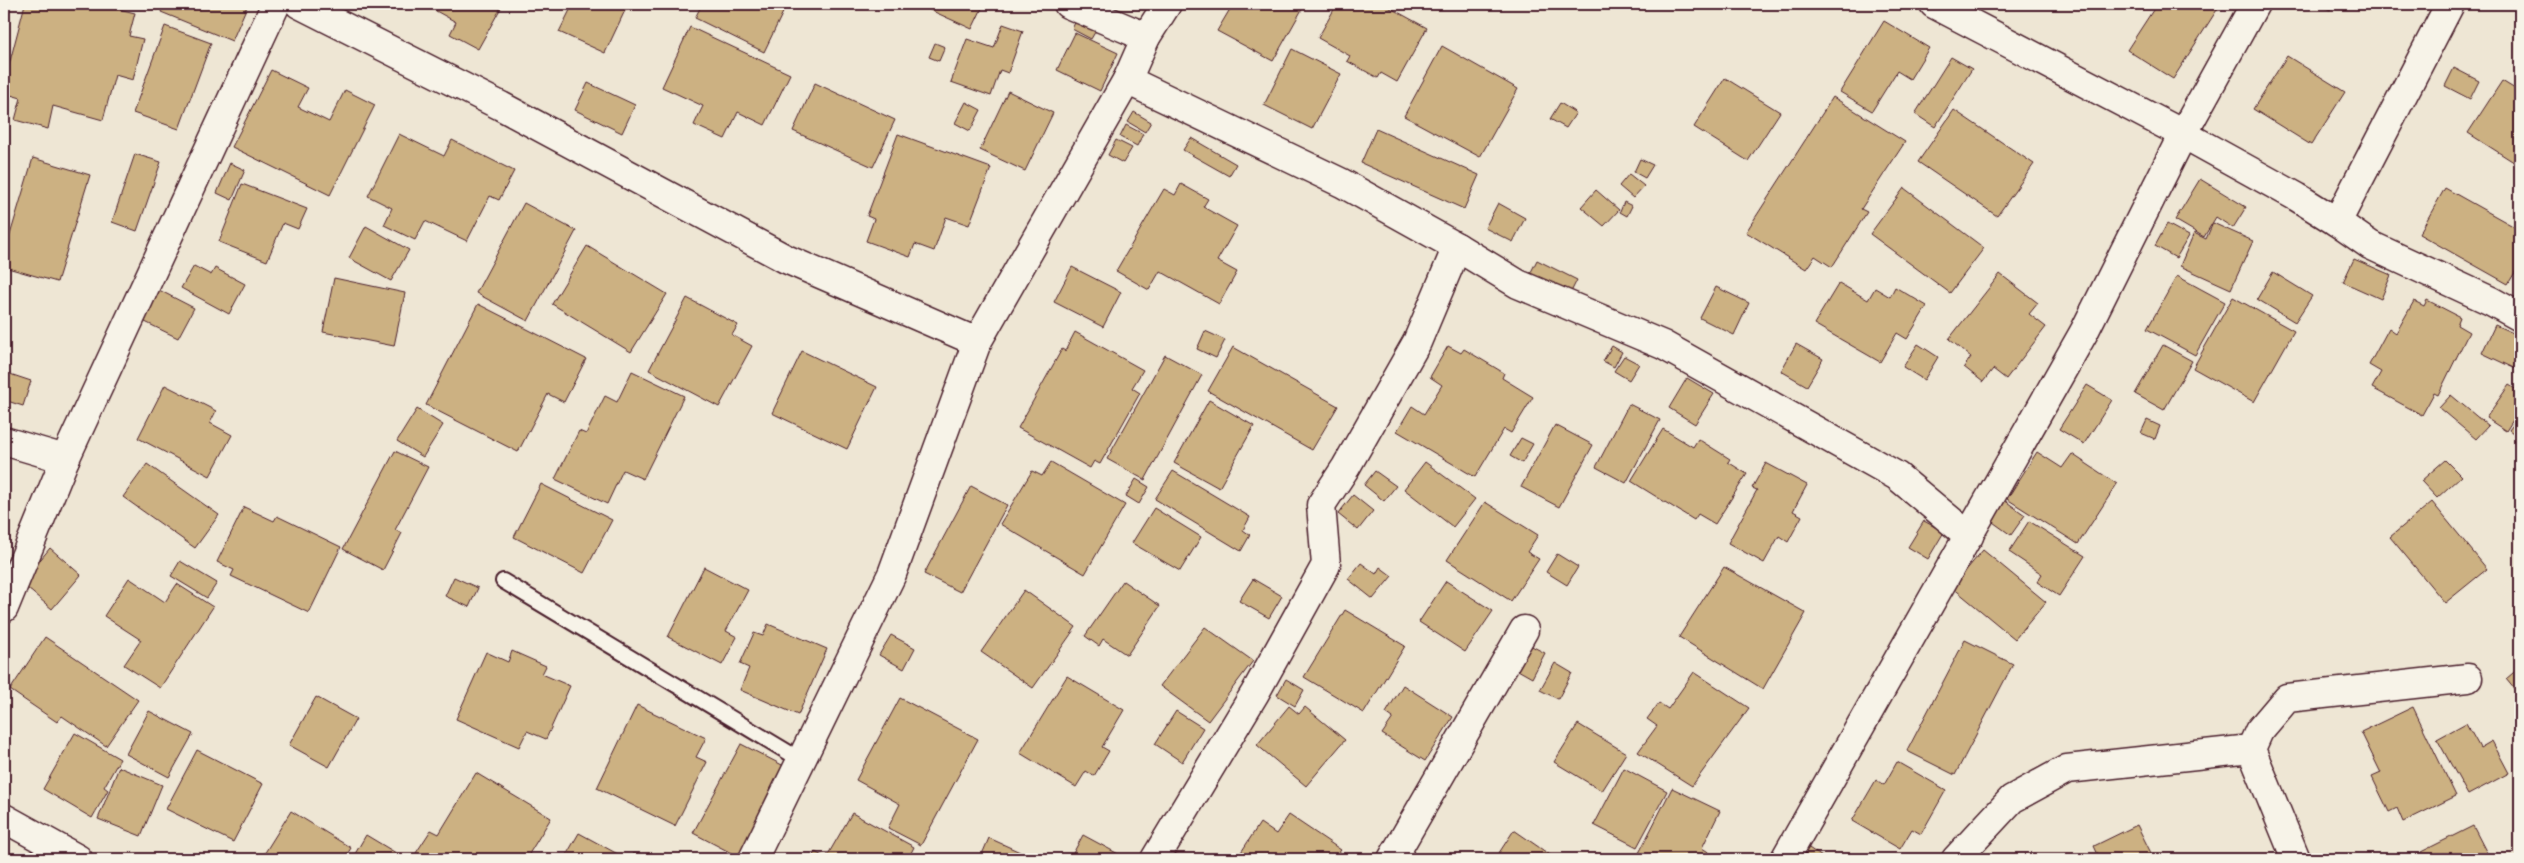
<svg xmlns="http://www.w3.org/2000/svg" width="2524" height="863" viewBox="0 0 2524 863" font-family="'Playpen Sans',sans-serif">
<rect width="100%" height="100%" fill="#eee6d4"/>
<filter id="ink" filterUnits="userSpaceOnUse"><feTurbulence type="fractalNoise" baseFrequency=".02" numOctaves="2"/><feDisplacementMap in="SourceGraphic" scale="10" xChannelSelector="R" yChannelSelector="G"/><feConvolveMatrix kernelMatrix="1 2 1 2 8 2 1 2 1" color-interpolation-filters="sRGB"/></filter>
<g filter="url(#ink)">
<g fill="#ccb182" stroke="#4a1f2b">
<polygon points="25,4 99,4 135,13 129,36 143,39 133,80 115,75 103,120 53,106 48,129 15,120 21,98 4,93 4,84"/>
<polygon points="138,4 159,4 157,10"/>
<polygon points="164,4 248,4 232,41 161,12"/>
<polygon points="440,4 503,4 478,49 450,34 456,22 436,11"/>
<polygon points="573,4 628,4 605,53 559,32"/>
<polygon points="702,4 787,4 764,52 695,18"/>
<polygon points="917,4 984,4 972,29"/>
<polygon points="1233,4 1305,4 1273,61 1217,31"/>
<polygon points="1337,4 1383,4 1427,28 1397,82 1381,73 1378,78 1347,61 1350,56 1318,38"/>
<polygon points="2157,4 2220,5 2173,79 2127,50"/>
<polygon points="2318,4 2333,4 2330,10"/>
<polygon points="1078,16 1098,27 1091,39 1072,29"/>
<polygon points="1884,21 1929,48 1910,79 1897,71 1872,111 1840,92"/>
<polygon points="1003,24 1023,31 1008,73 1000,70 991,96 951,82 967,39 994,48"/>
<polygon points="165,26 211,43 179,129 133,113"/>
<polygon points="690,27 790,74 765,125 738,112 725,139 694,125 703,106 662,87"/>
<polygon points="1075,33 1118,53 1100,91 1057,70"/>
<polygon points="935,43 945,47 939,61 929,57"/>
<polygon points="1442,46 1518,89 1480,157 1404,116"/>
<polygon points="1292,49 1341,74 1312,129 1264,105"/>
<polygon points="2287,56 2345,92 2311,145 2253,109"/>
<polygon points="1951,57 1972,69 1935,127 1915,114"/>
<polygon points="2454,68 2479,81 2470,99 2445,86"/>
<polygon points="271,70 308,88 298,107 329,122 345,90 375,105 330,195 232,147"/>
<polygon points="1725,78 1780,112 1748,161 1694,127"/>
<polygon points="2502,81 2520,92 2520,166 2468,133"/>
<polygon points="588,83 635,105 622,133 575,110"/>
<polygon points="815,83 895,120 873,167 793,131"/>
<polygon points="1008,91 1053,113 1025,171 980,150"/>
<polygon points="1833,97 1905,142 1861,209 1867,212 1832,267 1815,256 1806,269 1746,232"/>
<polygon points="966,102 981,110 970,131 955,123"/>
<polygon points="1560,103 1576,113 1566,128 1550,119"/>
<polygon points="1954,110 2034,164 1997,216 1918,162"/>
<polygon points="1134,112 1151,122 1145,132 1128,122"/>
<polygon points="1126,125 1143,134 1137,146 1120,137"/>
<polygon points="1376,129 1479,175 1464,209 1361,163"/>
<polygon points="399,134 444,156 452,140 514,171 499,200 490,196 467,241 425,221 415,240 384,225 392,208 368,196"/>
<polygon points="898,134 991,168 969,225 946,217 934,251 915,244 910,257 866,241 874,219 867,216"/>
<polygon points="1191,138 1236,164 1229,176 1183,150"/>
<polygon points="1116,140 1132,148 1123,163 1108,155"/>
<polygon points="135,154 161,162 137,231 112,222"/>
<polygon points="33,158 90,175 57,282 4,267 4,255"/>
<polygon points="1640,159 1653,165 1645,178 1634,172"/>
<polygon points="230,163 245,170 232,200 217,193"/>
<polygon points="1629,174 1644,186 1633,198 1619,186"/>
<polygon points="2200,179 2246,207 2233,228 2216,217 2204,237 2175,220"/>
<polygon points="242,184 307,209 298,229 283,223 267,261 219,242"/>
<polygon points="1181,184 1208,199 1203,207 1237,226 1217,261 1237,272 1219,304 1160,271 1149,290 1116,271 1164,189 1175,195"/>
<polygon points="1904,188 1984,248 1950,293 1870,234"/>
<polygon points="2445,188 2520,230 2520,264 2508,284 2419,234"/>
<polygon points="1596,190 1619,210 1604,226 1581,207"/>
<polygon points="1624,202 1632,206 1627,216 1620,212"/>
<polygon points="524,203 576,231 528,321 476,293"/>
<polygon points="1498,203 1525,218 1513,242 1485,228"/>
<polygon points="2213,223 2253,241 2231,289 2180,266 2194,233 2206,239"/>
<polygon points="2167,224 2189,236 2176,258 2155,246"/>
<polygon points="366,226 409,250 391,281 349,258"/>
<polygon points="587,246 667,294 631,352 552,304"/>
<polygon points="2354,259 2391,275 2381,299 2343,282"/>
<polygon points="1537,260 1577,280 1570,294 1530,274"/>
<polygon points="194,266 211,275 215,268 245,284 229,314 181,288"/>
<polygon points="1072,267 1121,292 1103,327 1054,302"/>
<polygon points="2273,272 2312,296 2295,322 2257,299"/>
<polygon points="2000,274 2038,303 2029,314 2046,327 2006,379 1993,369 1983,382 1964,367 1971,357 1949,339"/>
<polygon points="2177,276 2225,302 2195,355 2147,329"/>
<polygon points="334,278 405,293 394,346 323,332"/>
<polygon points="1839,283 1868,300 1875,288 1890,297 1895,287 1927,306 1907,339 1897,333 1880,362 1814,324"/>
<polygon points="1716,287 1749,303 1734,335 1700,318"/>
<polygon points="159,290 194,308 178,338 143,321"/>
<polygon points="2233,297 2294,331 2254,402 2193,368"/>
<polygon points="687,298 738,325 732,335 752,346 719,407 649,370"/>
<polygon points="2427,300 2460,317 2457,325 2469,332 2438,395 2434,393 2422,415 2372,388 2381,372 2369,365 2389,328 2396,333 2414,301 2424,306"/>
<polygon points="478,304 586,359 564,402 548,394 518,452 426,405"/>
<polygon points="2495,325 2520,336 2520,371 2482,353"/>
<polygon points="1205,331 1225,340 1216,358 1197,349"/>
<polygon points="1075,332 1143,370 1132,388 1140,393 1100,464 1094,461 1090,468 1018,428 1062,349 1065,351"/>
<polygon points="1796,344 1823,359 1807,386 1781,371"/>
<polygon points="1918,344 1938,357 1924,380 1903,367"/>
<polygon points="2163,345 2192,361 2164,410 2135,394"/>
<polygon points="1448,346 1461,353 1464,349 1504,373 1502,378 1533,397 1511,433 1504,429 1475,477 1397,431 1412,406 1424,414 1442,385 1430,377"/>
<polygon points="1612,346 1622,352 1614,367 1603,361"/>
<polygon points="1233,347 1338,406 1312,450 1208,391"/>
<polygon points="802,351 877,387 847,449 772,413"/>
<polygon points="1165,355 1202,375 1145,480 1107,459"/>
<polygon points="1624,356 1639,364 1629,380 1614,371"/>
<polygon points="632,371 684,396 643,479 623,470 607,504 555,479 579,431 586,434 605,396 617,402"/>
<polygon points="4,372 31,381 23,406 4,400"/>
<polygon points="1687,378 1714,394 1695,424 1669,408"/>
<polygon points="165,385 216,411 210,423 232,435 210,476 138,438"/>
<polygon points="2087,385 2112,400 2084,444 2059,429"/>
<polygon points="2509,385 2520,392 2520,409 2506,431 2486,418"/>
<polygon points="2451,395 2488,426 2476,439 2439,408"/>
<polygon points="1209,400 1254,426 1219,488 1174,463"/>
<polygon points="1629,404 1660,420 1626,483 1596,467"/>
<polygon points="417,409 443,425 423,457 397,441"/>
<polygon points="2520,416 2520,438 2509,430"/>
<polygon points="2147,420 2160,426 2155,439 2141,433"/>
<polygon points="1555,425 1593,445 1559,507 1521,487"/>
<polygon points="1663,429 1693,447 1698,439 1730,459 1728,462 1747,474 1715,524 1698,514 1694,520 1631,481"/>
<polygon points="1521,438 1533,444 1522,463 1510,456"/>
<polygon points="395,451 428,467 395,530 402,533 383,570 343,549"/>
<polygon points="2037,452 2062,468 2072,454 2117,484 2078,544 2007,499"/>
<polygon points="2445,460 2461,476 2437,498 2421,481"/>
<polygon points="1051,462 1125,505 1085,574 1000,524 1032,471 1042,476"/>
<polygon points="1425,462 1475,499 1453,527 1404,489"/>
<polygon points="1766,463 1807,485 1793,511 1802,516 1788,542 1779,536 1764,563 1728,543 1757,490 1752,488"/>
<polygon points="147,464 219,515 195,548 123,497"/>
<polygon points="1173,471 1250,517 1243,530 1250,535 1241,551 1155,499"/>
<polygon points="1375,471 1396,486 1384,501 1364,485"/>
<polygon points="1136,479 1149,487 1139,504 1126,496"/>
<polygon points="541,484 612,520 584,573 514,537"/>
<polygon points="971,486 1007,505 960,592 924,574"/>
<polygon points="1353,495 1373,511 1358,530 1338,514"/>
<polygon points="2004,500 2025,515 2011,535 1990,520"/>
<polygon points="1485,502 1538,535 1527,552 1539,559 1511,601 1447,560"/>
<polygon points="2432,502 2487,569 2445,603 2390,537"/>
<polygon points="244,507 274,521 277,516 341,547 309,613 231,576 234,570 217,562"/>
<polygon points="1154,508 1201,537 1180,571 1132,543"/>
<polygon points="1924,521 1944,532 1928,559 1908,547"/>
<polygon points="2029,521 2085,556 2059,596 2037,582 2042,574 2009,552"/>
<polygon points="50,548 81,575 52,609 21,583"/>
<polygon points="1983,550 2046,602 2015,639 1952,587"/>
<polygon points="1557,554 1578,567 1567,585 1546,572"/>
<polygon points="180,561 217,583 207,598 171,576"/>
<polygon points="1361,563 1376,574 1380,567 1392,576 1373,599 1348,579"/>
<polygon points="704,567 748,590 726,631 737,637 722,665 668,637"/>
<polygon points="1724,567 1806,613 1763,689 1679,637"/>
<polygon points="454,577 478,588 469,607 445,596"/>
<polygon points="129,578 165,602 177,584 213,607 160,688 124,665 141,640 104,616"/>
<polygon points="1253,579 1282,596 1269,618 1239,601"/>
<polygon points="1123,581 1160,606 1127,655 1103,639 1099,646 1085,636"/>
<polygon points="1446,581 1493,611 1465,652 1419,622"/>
<polygon points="1024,590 1076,627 1033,688 981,652"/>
<polygon points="1345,610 1405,646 1364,713 1304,677"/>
<polygon points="768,624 827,649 798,715 740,690 749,668 740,664 754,633 763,636"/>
<polygon points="1205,627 1253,661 1208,721 1160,686"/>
<polygon points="891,635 915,648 904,669 879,655"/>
<polygon points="45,637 138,700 106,746 62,716 57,722 10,690"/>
<polygon points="1965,640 2013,664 1955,775 1907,751"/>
<polygon points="1522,641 1545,653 1532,678 1509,665"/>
<polygon points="512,651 546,666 542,674 570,686 546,739 527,731 519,747 456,719 486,652 508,662"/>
<polygon points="1555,663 1572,673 1558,699 1540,690"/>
<polygon points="2520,667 2520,696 2506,679"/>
<polygon points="1694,672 1749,708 1692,786 1638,752 1657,726 1647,719 1659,703 1668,709"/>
<polygon points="1067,676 1124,710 1102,747 1109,751 1094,776 1086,771 1076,787 1020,753"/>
<polygon points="1286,679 1304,690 1295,706 1277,695"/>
<polygon points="1403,685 1453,717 1425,761 1382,734 1393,718 1386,713"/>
<polygon points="316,697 356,719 329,767 289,745"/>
<polygon points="900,698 978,739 921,845 888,828 900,804 856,780"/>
<polygon points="637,705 706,738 696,757 707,762 675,826 597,788"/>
<polygon points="1289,706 1299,714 1305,707 1345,740 1306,786 1257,745"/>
<polygon points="2413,707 2456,796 2403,822 2397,808 2389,812 2372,777 2381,773 2361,732"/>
<polygon points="149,711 193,734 169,777 126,754"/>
<polygon points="1176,711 1203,728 1182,762 1155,744"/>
<polygon points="2466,723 2480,748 2492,741 2509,773 2468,795 2437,739"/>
<polygon points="1578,724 1626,753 1602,791 1554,762"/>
<polygon points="75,733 120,759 104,787 108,790 92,818 43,789"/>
<polygon points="741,744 786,767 739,857 693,833"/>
<polygon points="197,750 263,784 233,842 166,809"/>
<polygon points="1897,762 1946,790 1921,834 1912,829 1900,849 1852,821 1876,780 1884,785"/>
<polygon points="119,767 162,785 141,836 98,819"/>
<polygon points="1624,768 1667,791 1637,847 1594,825"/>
<polygon points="476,773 551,818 529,854 537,859 426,859 416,853 431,830 439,834"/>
<polygon points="1672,788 1720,811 1702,848 1710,853 1706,859 1646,859 1638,855"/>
<polygon points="291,811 351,848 344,859 261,859"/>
<polygon points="852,813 914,847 908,859 811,859 815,852 826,858"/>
<polygon points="1289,815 1341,850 1334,859 1242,859 1238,857 1260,823 1276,834"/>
<polygon points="2137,825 2154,859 2100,859 2094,846"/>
<polygon points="2473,826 2490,859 2425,859 2421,852"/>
<polygon points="1514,830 1556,859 1495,859"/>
<polygon points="579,833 625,858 625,859 564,859"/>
<polygon points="366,835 406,859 352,859"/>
<polygon points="1083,835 1122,856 1120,859 1070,859"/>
<polygon points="989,838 1020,852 1016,859 980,859"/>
<polygon points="1806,846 1825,859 1797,859"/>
<polygon points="7,853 20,859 4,859"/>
<polygon points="634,853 645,859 631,859"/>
</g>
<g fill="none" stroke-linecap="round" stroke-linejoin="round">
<g stroke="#4a1f2b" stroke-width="18">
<polyline id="service" points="503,581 801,760"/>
</g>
<g stroke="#4a1f2b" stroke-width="31">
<g id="minor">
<polyline points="299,4 501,106 786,259 977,342"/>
<polyline points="1068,4 1146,37"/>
<polyline points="1934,4 2183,134 2297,197 2337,222 2450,4"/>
<polyline points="1127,80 1342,183 1457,247 1518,284 1663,345 1897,476 1969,536"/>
<polyline points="2337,222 2370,245 2491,301 2520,317"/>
<polyline points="4,441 65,459"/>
<polyline points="4,608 65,459 276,4"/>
<polyline points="4,818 78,859"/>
<polyline points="753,859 892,574 977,342 1127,80 1146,37 1167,4"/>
<polyline points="1155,859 1255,693 1326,565 1321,505 1346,467 1417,342 1457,247"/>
<polyline points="1392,859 1524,630"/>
<polyline points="1785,859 2084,332 2183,134 2255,4"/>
<polyline points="1956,859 2012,799 2067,769 2251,749"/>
<polyline points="2296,859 2251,749 2259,731 2287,698 2468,678"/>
</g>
</g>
<use href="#service" stroke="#f7f3e8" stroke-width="14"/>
<use href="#minor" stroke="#f7f3e8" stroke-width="28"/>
</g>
</g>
<rect width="2524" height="863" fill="none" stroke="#f7f3e8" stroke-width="20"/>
<rect x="10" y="10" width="2504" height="843" fill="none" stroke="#4a1f2b" stroke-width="2" filter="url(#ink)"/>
</svg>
